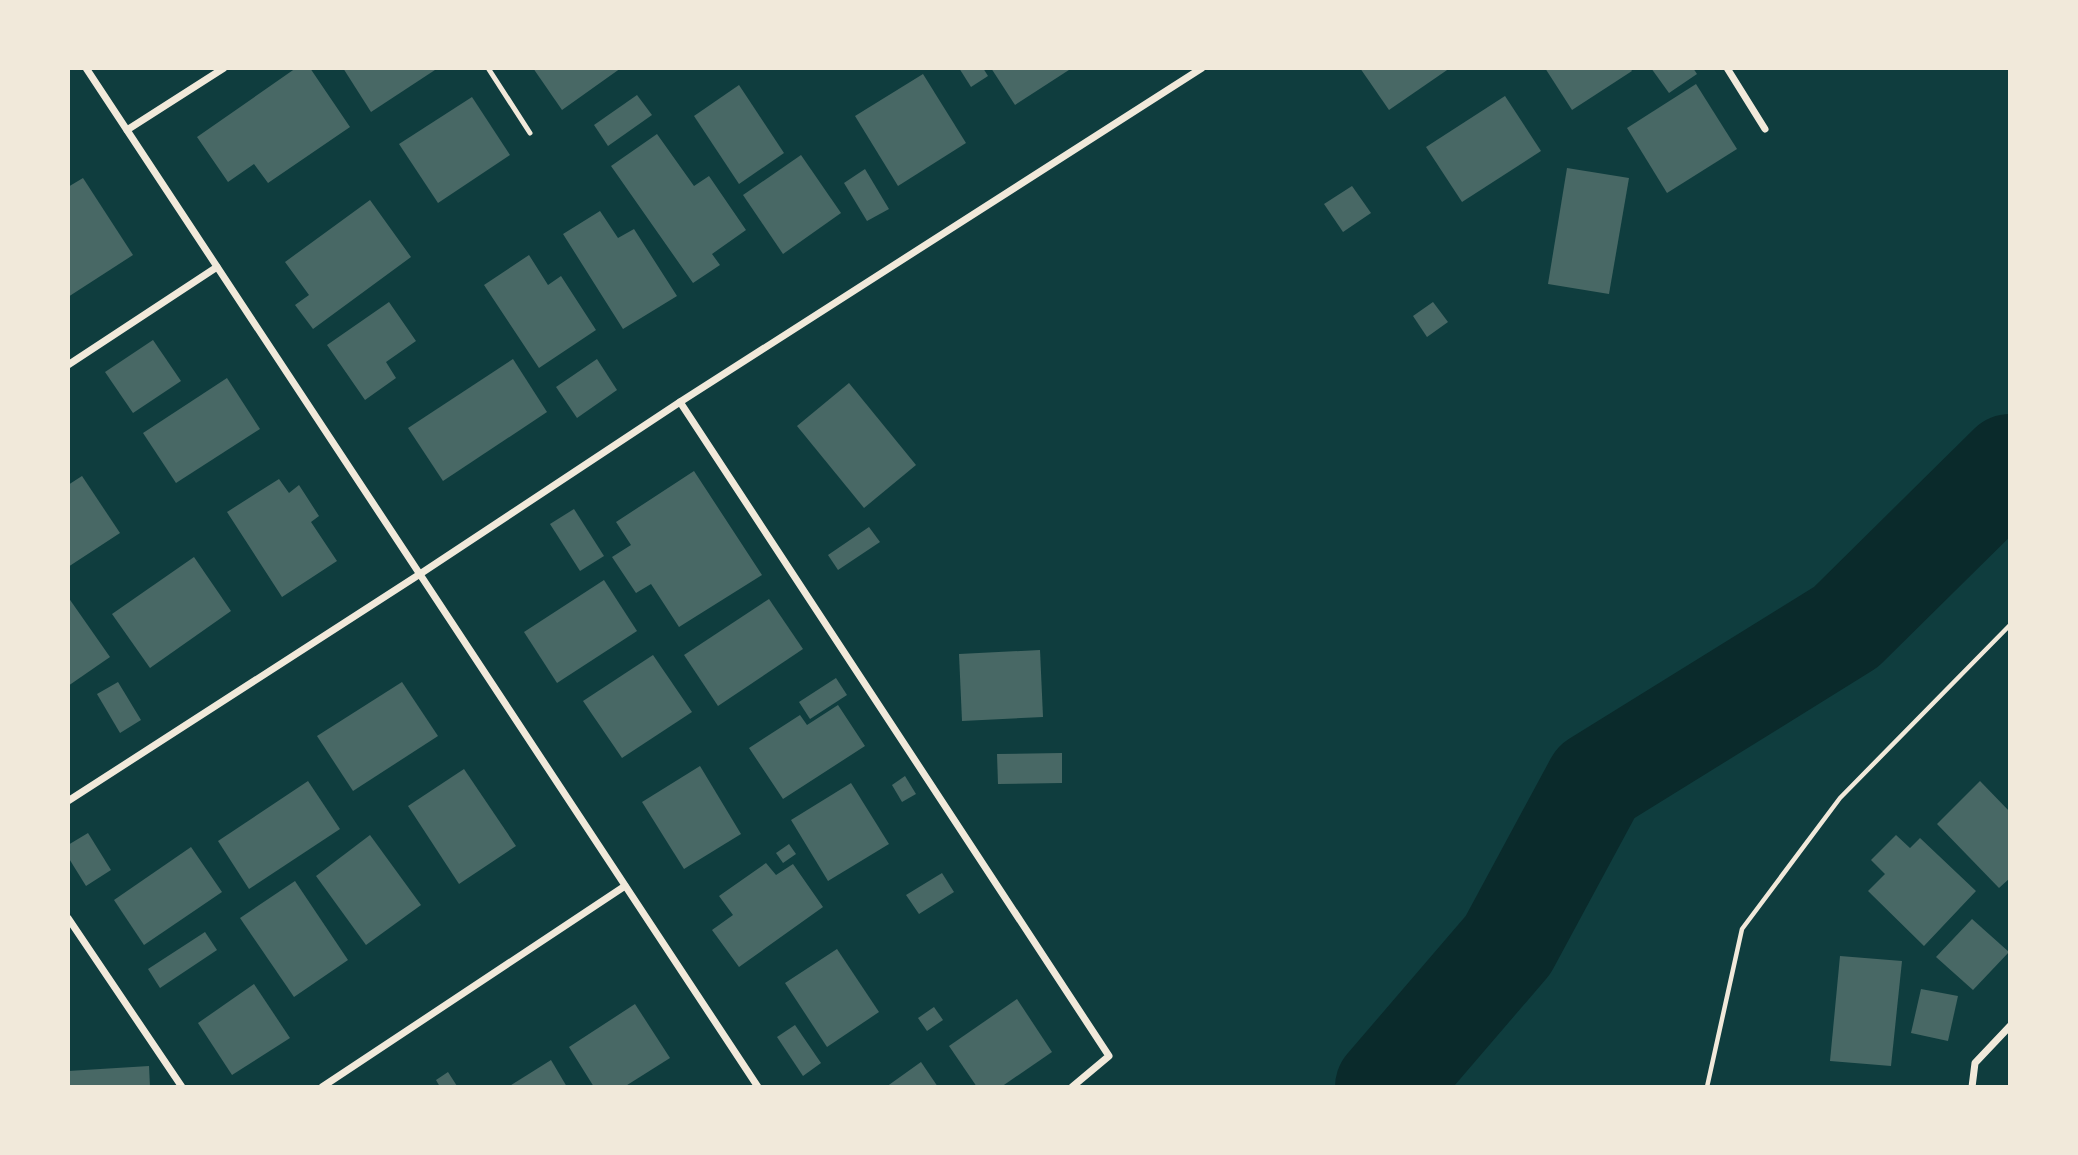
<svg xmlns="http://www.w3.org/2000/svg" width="2078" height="1155" viewBox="0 0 2078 1155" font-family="'Open Sans',sans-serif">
<rect width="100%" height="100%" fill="#0f3d3e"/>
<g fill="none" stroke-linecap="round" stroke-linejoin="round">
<polyline stroke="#0a2a2b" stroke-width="102" points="1386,1087 1508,945 1596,782 1846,627 2010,465"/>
</g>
<g fill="#486865">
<polygon points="296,68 310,68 350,127 268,183 254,164 228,182 197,137"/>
<polygon points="343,68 438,68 371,112"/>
<polygon points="533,68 621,68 562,110"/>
<polygon points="959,68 983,68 988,76 971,87"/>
<polygon points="991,68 1072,68 1015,105"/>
<polygon points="1360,68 1450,68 1389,110"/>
<polygon points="1545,68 1630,68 1632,71 1572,110"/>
<polygon points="1651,68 1693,68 1697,74 1669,93"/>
<polygon points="923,74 966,143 898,186 855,116"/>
<polygon points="1696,84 1737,149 1667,193 1627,128"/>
<polygon points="739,85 784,153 739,184 694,116"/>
<polygon points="637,95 652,115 608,146 594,125"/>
<polygon points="1505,96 1541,151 1462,202 1426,147"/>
<polygon points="472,97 510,155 438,203 399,144"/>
<polygon points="657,134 694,186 709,176 746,230 712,254 720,265 693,283 611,166"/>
<polygon points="801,155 841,213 783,254 743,195"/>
<polygon points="1567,168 1629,178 1609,294 1548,284"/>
<polygon points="865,169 889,209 867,221 844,183"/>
<polygon points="83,178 133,255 68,297 68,187"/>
<polygon points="1352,186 1371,213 1343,232 1324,204"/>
<polygon points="370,200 411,257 313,329 295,305 309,295 285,262"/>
<polygon points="600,211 618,238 634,229 677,296 623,329 563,234"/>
<polygon points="529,255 548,285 561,276 596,330 539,368 484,285"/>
<polygon points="389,302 416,341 386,362 396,378 365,400 327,345"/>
<polygon points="1433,302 1448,322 1427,337 1413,316"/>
<polygon points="153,340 181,381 133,413 105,372"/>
<polygon points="513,359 547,412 443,481 408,428"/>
<polygon points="597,359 617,390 577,418 556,387"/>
<polygon points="227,378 260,429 176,483 143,433"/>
<polygon points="849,383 916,465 864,508 797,426"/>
<polygon points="694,471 762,575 679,627 651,584 636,593 612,557 631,545 616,522"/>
<polygon points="82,476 120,533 68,567 68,485"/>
<polygon points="279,479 289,493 299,485 319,516 311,522 337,561 282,597 227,512"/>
<polygon points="574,509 604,556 580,571 550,524"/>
<polygon points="869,527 880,542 838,570 828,555"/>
<polygon points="194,557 231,611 150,668 112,614"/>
<polygon points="604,580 637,631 557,683 524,632"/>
<polygon points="68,597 110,657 68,686"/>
<polygon points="769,599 803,649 718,706 684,655"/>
<polygon points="1040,650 1043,717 962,721 959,654"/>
<polygon points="653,655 692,712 622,758 583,701"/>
<polygon points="836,678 847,695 810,719 799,702"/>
<polygon points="118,682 141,720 120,733 97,694"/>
<polygon points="402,682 438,736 353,791 317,736"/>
<polygon points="838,705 865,746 783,799 749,748 800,715 807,725"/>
<polygon points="1062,753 1062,783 998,784 997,754"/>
<polygon points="700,766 741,834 684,869 642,802"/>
<polygon points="464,769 516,846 459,884 408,806"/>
<polygon points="905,776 916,794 902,802 892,785"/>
<polygon points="308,781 340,829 249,889 218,841"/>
<polygon points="1980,781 2010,812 2010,878 1999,888 1937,824"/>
<polygon points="851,783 889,844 828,881 791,820"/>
<polygon points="88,833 111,870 86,886 68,857 68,845"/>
<polygon points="370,835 421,905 366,945 316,876"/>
<polygon points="1896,835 1910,848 1920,838 1976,891 1924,946 1868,891 1885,874 1871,860"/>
<polygon points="789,844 796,854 783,863 776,853"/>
<polygon points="191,847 222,892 144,945 114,900"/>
<polygon points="766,863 776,875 793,864 823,907 739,967 712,930 733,915 719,896"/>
<polygon points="942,873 954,892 919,914 906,895"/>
<polygon points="295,881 348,960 294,997 240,918"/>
<polygon points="1972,919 2009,952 1973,990 1936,957"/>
<polygon points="205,932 217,950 160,988 148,969"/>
<polygon points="837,949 879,1012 827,1047 785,983"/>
<polygon points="1840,956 1902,961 1891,1066 1830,1061"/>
<polygon points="254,984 290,1038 232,1075 198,1023"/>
<polygon points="1921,989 1958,996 1948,1041 1911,1033"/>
<polygon points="1017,999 1052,1052 1001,1087 977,1087 949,1046"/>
<polygon points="635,1004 670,1058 624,1087 594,1087 569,1047"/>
<polygon points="934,1007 943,1020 927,1031 918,1018"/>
<polygon points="795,1025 821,1063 803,1076 777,1037"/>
<polygon points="551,1060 567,1087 508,1087"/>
<polygon points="921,1062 938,1087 886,1087"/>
<polygon points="149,1066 150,1087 68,1087 68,1071"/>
<polygon points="448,1072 457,1086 455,1087 440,1087 436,1080"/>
</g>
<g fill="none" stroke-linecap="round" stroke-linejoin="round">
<polyline stroke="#f1e9da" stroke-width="4.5" points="1707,1087 1742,929 1840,798 2010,625"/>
<polyline stroke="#f1e9da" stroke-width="5" points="488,68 530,133"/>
<g stroke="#f1e9da" stroke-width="7">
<polyline points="86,68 758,1087"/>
<polyline points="1727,68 1765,129"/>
<polyline points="127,130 224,68"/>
<polyline points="68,365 217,267"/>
<polyline points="680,402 1109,1056 1072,1087"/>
<polyline points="68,801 420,574 680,402 1202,68"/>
<polyline points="68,918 182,1087"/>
<polyline points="322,1087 625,886"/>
<polyline points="1972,1087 1975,1063 2010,1026"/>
</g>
</g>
<rect width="2078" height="1155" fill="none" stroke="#f1e9da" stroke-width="140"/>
</svg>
